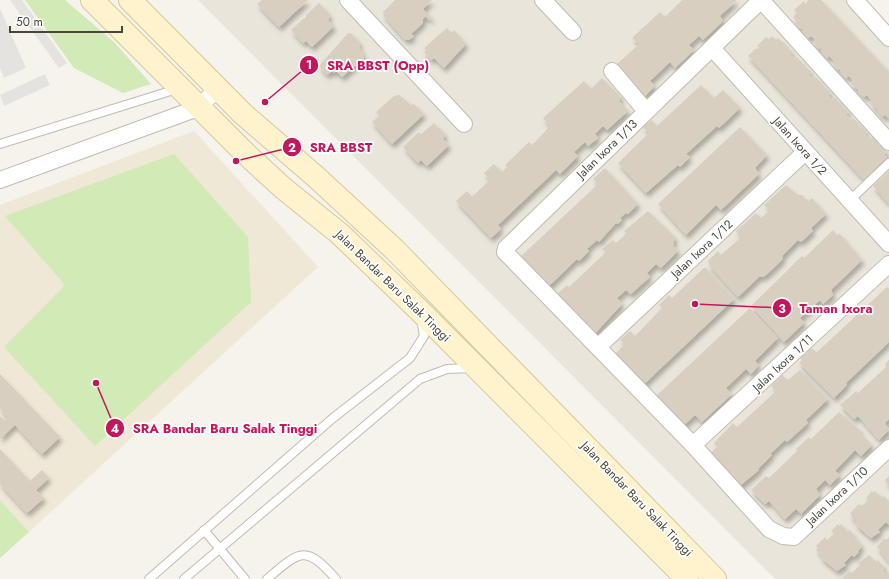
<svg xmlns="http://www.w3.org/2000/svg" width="889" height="579" viewBox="0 0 889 579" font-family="Jost,sans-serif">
<defs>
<filter id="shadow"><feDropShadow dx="2.5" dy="4.5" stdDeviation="2" flood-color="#0004"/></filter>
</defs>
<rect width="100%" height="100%" fill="#f6f3ec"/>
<polygon fill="#eae5da" points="198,0 862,0 889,29 889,579 775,579"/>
<polygon fill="#efe8d6" points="194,131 318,267 29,532 0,500 0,205"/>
<g fill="#d2eab5">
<polygon points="25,0 65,0 115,43 151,84 123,93 74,68"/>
<polygon points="174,154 248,237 251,302 95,446 4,347 65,285 5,216"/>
<polygon points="0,500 29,532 0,558"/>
</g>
<g fill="#e5e3e0">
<polygon points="10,0 22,0 67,63 59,68"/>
<polygon points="0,9 26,68 4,78 0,68"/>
<polygon points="45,74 50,85 4,106 0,95"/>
</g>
<g fill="#d8cfc1" filter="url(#shadow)">
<polygon points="262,0 308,0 279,27 257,4"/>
<polygon points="395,0 432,0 423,9 432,18 429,20 426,16 423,19 423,23 411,34 414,36 409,40 404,39 384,16 383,12"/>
<polygon points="682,0 737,0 720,16 723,21 703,40 699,36 689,45 694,50 675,68 670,62 650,81 655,86 645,96 616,65 639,44 632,38 660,12 665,17"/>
<polygon points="808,0 821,0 889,72 889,119 885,115 883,117 877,111 878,108 876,109 870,102 872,101 867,95 864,97 858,91 859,88 857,89 850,83 853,81 849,76 846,78 840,71 841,69 838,70 832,63 834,61 829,56 827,58 821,51 822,48 819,49 813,42 815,40 811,36 808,38 802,31 803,29 801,29 794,23 797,21 793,17 797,13 794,10 804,1 806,4"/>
<polygon points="319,3 330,15 328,20 334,26 312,47 306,41 303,43 291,30 304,18 306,18 306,15"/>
<polygon points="447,28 452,33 454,30 466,44 444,68 434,58 431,60 424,52 426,50 424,48"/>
<polygon points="348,33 352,34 360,43 359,47 363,53 364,58 342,77 336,71 334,73 332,71 327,75 319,66"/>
<polygon points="772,36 776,40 778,38 785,44 784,47 786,46 793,53 790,55 795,59 797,57 803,64 802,67 805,66 811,72 809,75 814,79 816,77 823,84 821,87 824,86 831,93 828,95 832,100 835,97 841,104 840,107 842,105 849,112 846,114 851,120 853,118 859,124 858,127 861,126 867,132 865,134 870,139 872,137 879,144 877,147 880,145 887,152 884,155 887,157 864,180 748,56 755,49 760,48 757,46 766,37 769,39"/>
<polygon points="602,78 621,97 619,101 628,111 607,130 603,126 595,134 598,138 588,146 585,142 574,152 578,156 560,174 556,170 498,225 501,229 491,238 456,201 467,191 472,197 490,180 484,173 494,164 502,172 507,167 505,165 529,142 532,145 550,126 543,118 584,81 591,89"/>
<polygon points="701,85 714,98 723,90 740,108 719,128 717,126 686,154 690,157 680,167 678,165 646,193 618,163 649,133 643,127 652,120 657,126"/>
<polygon points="399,95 411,105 414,104 424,114 392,144 372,122 379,116 376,112 394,96"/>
<polygon points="434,123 445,134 443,139 449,145 427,166 421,160 418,163 403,147 419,132 421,134"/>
<polygon points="740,127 767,155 755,168 759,174 721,210 716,205 686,235 658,204"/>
<polygon points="605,168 638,204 628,214 626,213 620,218 622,220 618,224 616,223 599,242 597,240 587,249 589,251 579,261 577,259 547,288 518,259 598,184 593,179"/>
<polygon points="889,171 889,204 873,186"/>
<polygon points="786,185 798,195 802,195 808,201 812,198 826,214 811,228 813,231 801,242 798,240 783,255 782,260 765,276 759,277 738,297 710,266 708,261 718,251 721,255 740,238 736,231 756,213 761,218 770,210 764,205"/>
<polygon points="648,211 675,237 673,245 678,251 661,268 656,264 647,273 650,277 631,294 626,290 617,298 622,304 592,337 555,296 567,285 569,287 606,252 602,249 613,240 616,243 626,234 624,231"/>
<polygon points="833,230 837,235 840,234 862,260 831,290 833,295 823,304 820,300 800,318 804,323 784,342 751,306 802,256 804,258"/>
<polygon points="705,267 734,299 642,386 614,355 625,344 620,340 630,331 635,336 662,308 659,305 669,295 672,298"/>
<polygon points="887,287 889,289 889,342 846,383 847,385 834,398 799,363 802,360 800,358 811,348 817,352"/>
<polygon points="750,308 778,338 755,361 759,365 751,374 746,369 726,388 732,394 702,422 695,415 684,425 656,396"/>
<polygon points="889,360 889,419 885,423 889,430 879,440 858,416 854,419 840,405 856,391 858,393 886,367 885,364"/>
<polygon points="800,370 828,399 806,420 808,423 787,442 785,440 770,454 772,455 758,469 759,470 736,489 706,457 717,447 714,443 733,423 737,427 776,391 771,386 782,375 788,380"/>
<polygon points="0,374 60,437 42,454 15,425 0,439 0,416 5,421 8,418 0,409"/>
<polygon points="839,412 861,431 859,432 872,445 861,456 855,450 835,471 840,475 830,485 825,480 816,489 820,495 801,514 796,509 785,519 769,501 765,504 751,490 766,476 769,478 797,451 796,449 809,437 811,439"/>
<polygon points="0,449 30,481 42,470 49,478 36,490 44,498 27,513 0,484"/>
<polygon points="889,476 889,487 885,480"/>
<polygon points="872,491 873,493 875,491 882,498 884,496 889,501 889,525 886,522 878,530 880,532 871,538 855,524 857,523 851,516 852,515 850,513 859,504 862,506 868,500 866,498"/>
<polygon points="838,524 839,526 841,524 848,532 850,530 862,546 858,551 859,552 854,557 852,555 844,563 846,565 837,571 821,558 822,556 816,550 818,548 816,546 825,537 827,540 834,534 831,531"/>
<polygon points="889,537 889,562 877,547 884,538 886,540"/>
<polygon points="869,555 876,562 878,560 885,568 883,570 886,574 889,574 889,579 841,579 850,571 852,573 860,565 858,563"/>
</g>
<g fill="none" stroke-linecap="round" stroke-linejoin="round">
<g stroke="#c2bbae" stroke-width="10">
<g id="lane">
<polyline points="0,144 177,89"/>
<polyline points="849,201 889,163"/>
<polyline points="204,530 245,579"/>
<polyline points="149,579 333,418 410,358 424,336 421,319"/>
<polyline points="184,579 420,379 447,369 473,368"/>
<path d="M267 579C300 551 305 544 336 579"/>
</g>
</g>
<g stroke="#c2bbae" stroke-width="18">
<g id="street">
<polyline points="348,0 464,124"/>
<polyline points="543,0 573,32"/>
<polyline points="761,0 506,248 505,252 693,445 769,529 783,536 794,537 889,448"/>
<polyline points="761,0 889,142"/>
<polyline points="855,0 889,38"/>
<polyline points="712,48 889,244"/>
<polyline points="612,71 646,111"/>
<polyline points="0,180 198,108 218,88"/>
<polyline points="599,346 805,152"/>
<polyline points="693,445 889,264"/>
</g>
</g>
<g stroke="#d6c79b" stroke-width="24">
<g id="secondary">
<polyline points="92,0 246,154 283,188 340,234 419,310 687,579"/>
<polyline points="130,0 243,114 315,176 394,249 715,579"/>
</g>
</g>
<use href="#lane" stroke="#fff" stroke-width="8"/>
<use href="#street" stroke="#fff" stroke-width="16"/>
<use href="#secondary" stroke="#fff3cd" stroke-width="22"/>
</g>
<g text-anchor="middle" stroke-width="3.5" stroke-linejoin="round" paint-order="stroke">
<g font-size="12" fill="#4b4439" stroke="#fff">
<text transform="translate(800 146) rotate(48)" y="4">Jalan Ixora 1/2</text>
<text transform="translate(607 149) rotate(-44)" y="4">Jalan Ixora 1/13</text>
<text transform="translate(702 249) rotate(-43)" y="4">Jalan Ixora 1/12</text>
<text transform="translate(393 286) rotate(44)" y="4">Jalan Bandar Baru Salak Tinggi</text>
<text transform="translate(783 363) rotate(-43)" y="4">Jalan Ixora 1/11</text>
<text transform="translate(837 496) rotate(-43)" y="4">Jalan Ixora 1/10</text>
<text transform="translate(637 499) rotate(46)" y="4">Jalan Bandar Baru Salak Tinggi</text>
</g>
</g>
<path fill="none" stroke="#c2185b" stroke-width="1.5" d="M265 102L309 65M236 161L292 147M695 304L782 308M96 383L115 428"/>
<g fill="#c2185b" stroke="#fff" stroke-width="1.5">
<circle cx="265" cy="102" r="4"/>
<circle cx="236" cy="161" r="4"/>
<circle cx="695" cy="304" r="4"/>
<circle cx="96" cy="383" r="4"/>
<circle cx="309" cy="65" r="10"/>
<circle cx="292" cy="147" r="10"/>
<circle cx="782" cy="308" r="10"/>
<circle cx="115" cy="428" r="10"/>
</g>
<g font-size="12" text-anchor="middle" font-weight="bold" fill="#fff">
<text x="309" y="69">1</text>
<text x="292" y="152">2</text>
<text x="782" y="313">3</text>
<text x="115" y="433">4</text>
</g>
<g font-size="13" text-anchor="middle" font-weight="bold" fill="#c2185b" stroke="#fff" stroke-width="3.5" stroke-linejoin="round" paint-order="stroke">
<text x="378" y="70">SRA BBST (Opp)</text>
<text x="341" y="152">SRA BBST</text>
<text x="836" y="313">Taman Ixora</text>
<text x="225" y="433">SRA Bandar Baru Salak Tinggi</text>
</g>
<path d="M10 26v6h112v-6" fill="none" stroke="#4b4439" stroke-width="2"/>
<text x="16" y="26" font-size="12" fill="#4b4439" stroke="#ffffff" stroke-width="3" paint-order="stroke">50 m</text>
</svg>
